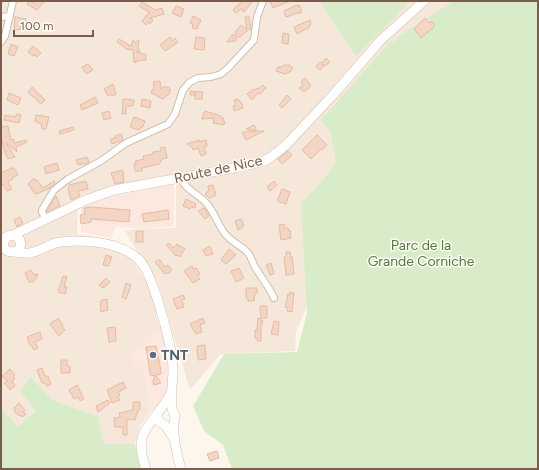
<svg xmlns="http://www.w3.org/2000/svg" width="539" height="470" viewBox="0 0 539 470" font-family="Figtree,sans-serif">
<rect width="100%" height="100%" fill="#fdf6ec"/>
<polygon fill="#f5e8da" points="1,1 319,1 356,55 411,1 464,1 321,121 347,147 311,296 296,332 295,351 221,354 190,390 158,283 124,230 176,228 176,177 128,184 78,197 77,234 118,241 137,267 153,294 158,324 162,330 148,336 142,345 139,365 143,368 147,386 150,412 141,424 135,444 104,444 97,416 52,400 31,377 37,411 18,428 1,408"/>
<g fill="#fde8e0">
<polygon points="174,184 174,226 143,229 116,227 111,238 81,232 81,206 113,196"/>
<polygon points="162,330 167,354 169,375 168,392 160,405 150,412 147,386 143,368 139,365 132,364 131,351 142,345 150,334"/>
</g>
<g fill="#d8ecc9">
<polygon points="319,1 411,1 356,56"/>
<polygon points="454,1 538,1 538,469 232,469 223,445 204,431 193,406 224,354 297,352 307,313 301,203 323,180 336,162 330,131 320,121 391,41 394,42 399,36"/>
<polygon points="31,377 52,400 97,416 104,444 135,444 141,469 1,469 1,408 18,427 36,411 20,391"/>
</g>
<g fill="#f3d5c3" stroke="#e6bba3">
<polygon points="30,1 34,3 35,1 45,1 37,10 27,4"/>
<polygon points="242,1 253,1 244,12 241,9 236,13 233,10"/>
<polygon points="270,1 290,1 273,8"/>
<polygon points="142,2 156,10 162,8 164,14 150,18 153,20 150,24 148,22 146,25 142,21 149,12 139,6"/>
<polygon points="297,5 297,6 299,5 302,12 286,17 284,11"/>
<polygon points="176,6 184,9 181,17 172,13"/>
<polygon points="193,16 201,20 197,29 192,28 193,24 190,23"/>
<polygon points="15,17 26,19 25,26 21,25 20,30 14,29"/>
<polygon points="245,17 249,17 251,29 248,30 240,37 236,37 236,41 227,42 232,35 236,34 235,32 241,25 247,29"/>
<polygon points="425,18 429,23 431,21 435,26 421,38 414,29"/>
<polygon points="310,20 311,24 309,25 310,27 297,34 294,27"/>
<polygon points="283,33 289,34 288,44 282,43"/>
<polygon points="170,37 172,41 175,38 178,42 165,51 160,45"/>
<polygon points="196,37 205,38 204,50 194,49"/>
<polygon points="119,39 131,46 133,40 135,43 139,40 138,49 140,51 137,51 137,53 140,52 141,54 146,54 146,60 136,61 136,63 134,62 133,50 126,49 117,42"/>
<polygon points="11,44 18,47 14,56 8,54"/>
<polygon points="33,46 41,53 37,57 35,55 33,56 28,52"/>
<polygon points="326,58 330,62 325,66 322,64 324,65 320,70 316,67 320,62 322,63"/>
<polygon points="88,64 93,70 86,74 82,67"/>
<polygon points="284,65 289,65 293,68 290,72 285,74 276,71 278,67 281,67"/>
<polygon points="305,78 311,86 304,92 299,88 303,85 301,82"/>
<polygon points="160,81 161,89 165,86 167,88 168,87 171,90 169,91 170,93 163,99 151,93 154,87 153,82"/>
<polygon points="113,84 116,94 112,96 111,94 108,96 104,89"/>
<polygon points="263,85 266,88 260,94 258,93 252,100 247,94 254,89 255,90 257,88 258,89"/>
<polygon points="32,87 45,100 41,104 28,92"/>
<polygon points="190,91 203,92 202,99 195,99 195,92 195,95 190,95"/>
<polygon points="9,93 21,98 18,105 7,100"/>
<polygon points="287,95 291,99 282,108 279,105"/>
<polygon points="95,97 98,103 82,110 80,105"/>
<polygon points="123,99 134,100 133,106 126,106 126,114 122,114"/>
<polygon points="142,99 151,101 150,108 141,106"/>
<polygon points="238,99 240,102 241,102 243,108 234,111 233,106 236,105 234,100"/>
<polygon points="109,111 111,118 104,120 102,113"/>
<polygon points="205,111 221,116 221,118 224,118 223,121 225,121 224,125 213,123 214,118 202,119 204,112 205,112"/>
<polygon points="16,114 21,115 19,123 4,120 5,115 16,117"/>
<polygon points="36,115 49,117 46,129 42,129 41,124 35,121"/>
<polygon points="134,117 145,121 143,127 140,128 139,130 130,127"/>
<polygon points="254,125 257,131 264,131 246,140 242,132 256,131 246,129"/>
<polygon points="8,126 11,140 14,139 14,143 26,140 27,142 16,147 17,152 6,143 15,157 8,159 5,153 1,136 1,127"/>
<polygon points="73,127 74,130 60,134 59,131"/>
<polygon points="121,134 123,140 112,144 110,139 116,138 115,136"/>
<polygon points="317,135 327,145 322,150 321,149 311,159 302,150"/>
<polygon points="199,140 199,142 206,140 207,146 204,147 206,154 201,156 198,148 193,150 192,147 187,144"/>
<polygon points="165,147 167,158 162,159 159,164 142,168 142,171 135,171 134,164 136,164 135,161 144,159 143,156 153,154 153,152 161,151 160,148"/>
<polygon points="288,151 292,155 282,164 278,159"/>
<polygon points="87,157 89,163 78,165 76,160"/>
<polygon points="57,163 59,170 46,174 44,167"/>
<polygon points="12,168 14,168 18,175 12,178 13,179 8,182 12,189 7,191 1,182 1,173"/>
<polygon points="122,170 124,174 123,175 124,182 115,184 111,173"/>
<polygon points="34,178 36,181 37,180 43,188 54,181 55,184 50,188 39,193 35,194 28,184"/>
<polygon points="86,181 88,189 78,191 80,196 71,200 68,189 69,187 69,185"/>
<polygon points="274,181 277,185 270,191 267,187"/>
<polygon points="213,185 216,195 209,198 205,194 209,190 208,186"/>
<polygon points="282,189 290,192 286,204 277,201"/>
<polygon points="56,196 60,206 47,212 47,211"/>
<polygon points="186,199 196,204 195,208 191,207 190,209 183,206"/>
<polygon points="89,207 130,210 129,222 91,219 91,222 81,224 80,215 85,214 84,208"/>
<polygon points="204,208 209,216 205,219 198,211"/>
<polygon points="168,210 169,219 144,222 142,214"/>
<polygon points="20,217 23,223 17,227 14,220"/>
<polygon points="241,219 244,225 242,226 243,227 238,230 235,221"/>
<polygon points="284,224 285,228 288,228 289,231 290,230 291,238 281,240 279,225"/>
<rect x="136" y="231" width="7" height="11"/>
<polygon points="169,243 174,248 177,244 185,249 180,257 177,255 176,256 166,245"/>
<polygon points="210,246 213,254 206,256 203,250"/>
<polygon points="229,249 236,255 226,264 221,260"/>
<polygon points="286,252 290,252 291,257 292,256 294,274 286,275 284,257 286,256"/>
<polygon points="106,255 112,257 108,266 103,265"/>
<polygon points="158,260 160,260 165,267 168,265 172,270 168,274 167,273 165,274 155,262"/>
<polygon points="271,263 274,274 270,275 266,265"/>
<polygon points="192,266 193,269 196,268 200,274 197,276 200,279 193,283 184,271"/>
<polygon points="239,268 244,278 236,282 231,271"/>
<polygon points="31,270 34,275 38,274 34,282 29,282 25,273"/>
<polygon points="63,276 67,277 64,287 67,287 65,294 58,292"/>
<polygon points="106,278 110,282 103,288 99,285"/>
<polygon points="126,283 131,285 126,299 122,297"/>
<polygon points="246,288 257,288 257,293 255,293 254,301 248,301 248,298 246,298"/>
<polygon points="290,292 294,293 292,312 287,311 288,308 285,307 288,294 290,295"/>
<polygon points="183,295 185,299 182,300 184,307 177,309 173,299"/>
<polygon points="107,299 108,310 101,312 100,302 102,300"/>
<polygon points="260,306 267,306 267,318 261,318"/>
<polygon points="58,318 63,325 62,326 65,330 59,336 50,324"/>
<polygon points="203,318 205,323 200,325 202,332 196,334 190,324"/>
<polygon points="258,318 261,319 261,321 263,321 261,327 261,341 257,341 257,338 255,338 255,330 257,330"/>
<polygon points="274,321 279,322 278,335 271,334"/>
<polygon points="115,327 116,341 109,342 107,328"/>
<polygon points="40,332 42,339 35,342 38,348 34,350 32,346 30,346 27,337"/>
<polygon points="205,345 206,359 198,360 197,346"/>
<polygon points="156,346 161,370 161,374 156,375 161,383 154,385 153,381 155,375 151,376 150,373 146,347"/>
<polygon points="61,360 67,360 67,366 70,366 70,373 61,373"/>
<polygon points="42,368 45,376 48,376 51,384 47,386 45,383 42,383 37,370"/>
<polygon points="10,369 15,375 13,377 15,379 12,381 15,386 10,390 4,383 7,381 2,376"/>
<polygon points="123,382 126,388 118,392 120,395 118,396 120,400 112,403 107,390"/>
<polygon points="77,385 84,399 80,401 78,397 74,399 69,390"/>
<polygon points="108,400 110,403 98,412 96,406"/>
<polygon points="133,402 140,402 140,410 138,410 135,420 127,419 127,435 123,435 123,427 115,427 114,418 120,417 119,413 133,410"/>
<polygon points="19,403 25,410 23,412 26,414 22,417 20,415 19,416 14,411 15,410 14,408"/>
<polygon points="217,451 219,458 210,461 207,454"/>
</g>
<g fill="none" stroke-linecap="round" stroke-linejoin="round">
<g stroke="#d1beb0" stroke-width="8">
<g id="minor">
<polyline points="1,17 10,16"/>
<polyline points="1,42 5,36 13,1"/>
<path d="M181 178C184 189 200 195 207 204 215 213 218 226 226 235 233 243 242 246 248 253 251 256 252 262 255 267 261 277 269 287 274 298"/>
<polyline points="45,218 42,212 42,210 54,190 68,179 101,161 126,143 168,124 175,114 183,90 190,82 198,78 211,77 221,74 229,67 254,40 257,17 263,1"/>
</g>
</g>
<g stroke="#d6c0b0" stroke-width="10">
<g id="secondary">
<path d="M13 235C22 238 23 246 16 252"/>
<path d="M5 239 3 246C6 252 9 252 15 252 20 252 25 254 30 253 41 251 50 243 61 242 86 239 124 242 141 262 154 278 173 349 173 370 173 381 170 399 172 409 173 412 175 414 175 418 171 429 177 456 181 469"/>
<polyline points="1,240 8,236 13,235 86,200 114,190 239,167 264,161 271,157 287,144 333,95 380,41 424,1"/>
<polyline points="157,415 158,421 165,425 174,439"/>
<path d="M146 469C131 427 155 425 171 393"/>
</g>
</g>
<use href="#minor" stroke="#fff" stroke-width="6"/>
<use href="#secondary" stroke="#fff" stroke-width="9"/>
</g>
<circle fill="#5c6f8a" stroke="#fffaf3" stroke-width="1.5" cx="153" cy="355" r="4"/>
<g text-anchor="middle" stroke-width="3" stroke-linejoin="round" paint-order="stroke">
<g font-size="14" fill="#7a5c4d" stroke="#fffaf3">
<text transform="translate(218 169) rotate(-12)" y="5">Route de Nice</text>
</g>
<g font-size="14" fill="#537a41" stroke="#fffaf3">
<text x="421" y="250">Parc de la<tspan x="421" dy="16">Grande Corniche</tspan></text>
</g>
<g font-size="14" font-weight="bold" fill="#4e5e75" stroke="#fffaf3" text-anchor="start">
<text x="161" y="360">TNT</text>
</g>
</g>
<rect width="539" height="470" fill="none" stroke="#7a5c4d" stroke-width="4"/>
<path d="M14 30v6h79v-6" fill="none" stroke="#7a5c4d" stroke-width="2"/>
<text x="20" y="30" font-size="12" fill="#7a5c4d" stroke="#fffaf3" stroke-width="3" paint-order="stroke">100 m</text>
</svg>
